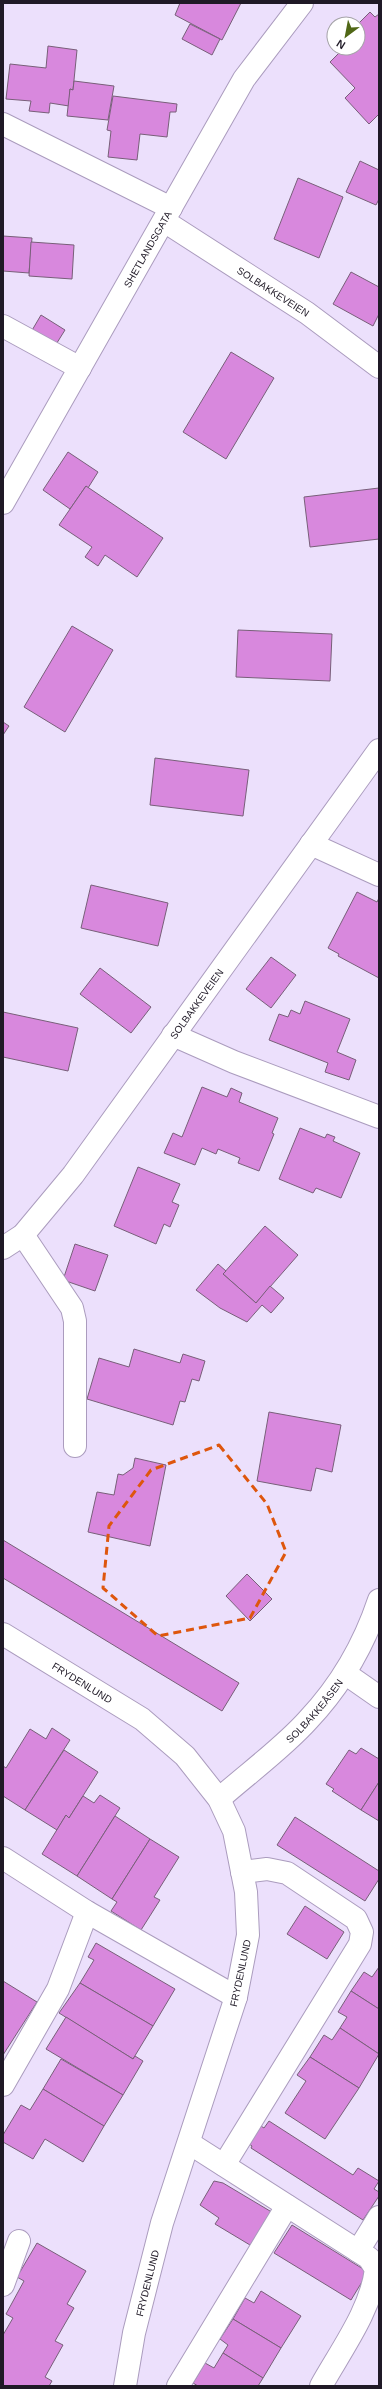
<svg xmlns="http://www.w3.org/2000/svg" width="382" height="2389" viewBox="0 0 382 2389" font-family="Helvetica,sans-serif">
<rect width="100%" height="100%" fill="#ece0fc"/>
<g fill="#d888dd" stroke="#785f79">
<polygon points="180,3 241,3 222,40 175,15"/>
<polygon points="370,12 375,17 379,14 379,114 369,124 345,98 355,88 330,62 342,50 341,48 358,48 358,24"/>
<polygon points="190,24 220,39 212,55 182,39"/>
<polygon points="48,46 77,50 73,90 70,89 69,106 50,103 49,113 29,111 31,101 6,99 10,64 46,68"/>
<polygon points="74,81 114,86 108,120 67,116 70,89 73,90"/>
<polygon points="113,96 177,104 176,112 170,112 167,137 140,134 137,160 108,157 111,131 107,130"/>
<polygon points="360,161 379,170 379,199 376,205 346,192"/>
<polygon points="298,178 343,197 319,258 274,239"/>
<polygon points="3,236 32,238 29,273 3,271"/>
<polygon points="31,242 74,245 72,279 29,276"/>
<polygon points="351,272 379,287 379,314 373,326 333,304"/>
<polygon points="41,315 65,330 55,346 31,332"/>
<polygon points="231,352 274,378 226,459 183,432"/>
<polygon points="68,452 98,472 88,488 86,486 70,509 43,490"/>
<polygon points="86,486 163,538 137,577 105,555 98,566 85,557 92,547 59,525"/>
<polygon points="379,488 379,539 310,547 304,497"/>
<polygon points="72,626 113,650 65,732 24,707"/>
<polygon points="238,630 332,634 330,681 236,677"/>
<polygon points="3,722 9,726 3,735"/>
<polygon points="155,758 249,770 243,816 150,805"/>
<polygon points="91,885 168,903 158,946 81,928"/>
<polygon points="357,892 377,902 379,898 379,978 338,956 339,954 328,948"/>
<polygon points="271,957 296,975 271,1008 246,989"/>
<polygon points="100,968 151,1007 131,1033 80,994"/>
<polygon points="305,1001 350,1019 337,1052 356,1060 349,1080 325,1072 328,1063 269,1040 279,1014 288,1017 291,1010 300,1014"/>
<polygon points="3,1012 78,1028 68,1071 3,1057"/>
<polygon points="202,1087 227,1097 231,1088 242,1093 239,1102 278,1118 272,1133 274,1134 259,1171 238,1163 240,1158 218,1149 216,1154 202,1148 195,1165 164,1153 173,1133 182,1137"/>
<polygon points="300,1128 325,1138 327,1134 335,1137 333,1141 360,1153 341,1198 316,1188 313,1193 279,1179"/>
<polygon points="138,1167 180,1184 172,1202 179,1205 170,1227 164,1224 156,1244 114,1226"/>
<polygon points="265,1226 298,1255 256,1303 223,1274"/>
<polygon points="75,1244 108,1255 95,1291 63,1280"/>
<polygon points="218,1264 226,1271 223,1274 256,1303 270,1286 284,1298 271,1313 262,1305 247,1322 220,1308 196,1290"/>
<polygon points="134,1349 180,1363 183,1354 205,1361 199,1381 192,1379 185,1402 180,1401 173,1425 87,1399 99,1358 129,1367"/>
<polygon points="269,1412 341,1425 332,1472 316,1468 311,1491 257,1481"/>
<polygon points="135,1458 166,1465 150,1546 88,1532 97,1492 114,1495 118,1474 123,1475 133,1468"/>
<polygon points="3,1540 239,1683 222,1711 3,1578"/>
<polygon points="247,1574 272,1599 250,1621 226,1596"/>
<polygon points="52,1728 70,1740 25,1810 3,1796 3,1766 6,1768 30,1729 46,1739"/>
<polygon points="361,1748 379,1759 379,1782 361,1810 332,1791 334,1789 326,1784 349,1750 356,1754"/>
<polygon points="64,1750 98,1772 69,1818 66,1815 57,1830 25,1810"/>
<polygon points="379,1782 379,1821 361,1810"/>
<polygon points="100,1795 120,1808 77,1876 42,1854 66,1815 69,1818 83,1796 94,1803"/>
<polygon points="115,1816 150,1839 112,1899 77,1876"/>
<polygon points="295,1817 379,1871 379,1879 365,1901 277,1845"/>
<polygon points="150,1839 179,1857 154,1897 160,1900 141,1930 111,1911 117,1902 112,1899"/>
<polygon points="305,1906 344,1932 327,1959 287,1934"/>
<polygon points="96,1943 175,1989 153,2026 80,1983 94,1960 88,1957"/>
<polygon points="379,1967 379,2009 351,1991 364,1972 372,1977"/>
<polygon points="3,1981 37,2002 3,2055"/>
<polygon points="80,1983 153,2026 133,2059 59,2013"/>
<polygon points="351,1991 379,2009 379,2054 340,2028 347,2017 338,2012"/>
<polygon points="66,2017 133,2059 135,2056 143,2061 123,2095 46,2049"/>
<polygon points="340,2028 379,2054 359,2088 310,2057 324,2035 332,2040"/>
<polygon points="310,2057 359,2088 325,2139 285,2113 306,2081 297,2075"/>
<polygon points="61,2059 123,2095 104,2126 43,2089"/>
<polygon points="43,2089 104,2126 83,2162 45,2139 33,2159 3,2142 3,2135 21,2105 30,2110"/>
<polygon points="269,2121 353,2175 358,2168 379,2181 374,2189 379,2192 379,2196 363,2220 251,2148 252,2146 245,2141 256,2123 264,2128"/>
<polygon points="214,2181 223,2183 275,2214 255,2248 215,2224 219,2218 200,2205"/>
<polygon points="292,2225 368,2272 351,2300 274,2253"/>
<polygon points="37,2243 86,2271 67,2304 74,2308 55,2341 63,2345 45,2377 52,2381 49,2386 3,2386 3,2335 13,2318 6,2314 24,2281 17,2277"/>
<polygon points="261,2291 301,2316 281,2348 233,2319 245,2298 254,2303"/>
<polygon points="233,2319 281,2348 263,2378 223,2353 228,2345 220,2339"/>
<polygon points="223,2353 263,2378 258,2386 198,2386 193,2383 205,2363 214,2368"/>
</g>
<g fill="none" stroke-linecap="round" stroke-linejoin="round">
<g stroke="#ab9cbe" stroke-width="24">
<g id="minor">
<polyline points="3,124 171,208"/>
<path id="s1" d="M164 221 307 313 379 367"/>
<polyline points="3,326 80,368"/>
<path id="s2" d="M3 503 244 79 302 3"/>
<polyline points="311,844 379,875"/>
<polyline points="173,1035 234,1062 379,1117"/>
<polyline points="23,1235 72,1308 75,1321 75,1446"/>
<path id="s3" d="M3 1248 23 1235 73 1175 379 750"/>
<path id="s4" d="M3 1634 142 1719 185 1756 219 1799 234 1831 246 1892 248 1935 236 1997 162 2223 134 2333 125 2386"/>
<polyline points="346,1674 379,1697"/>
<path id="s5" d="M219 1799C247 1774 283 1748 308 1720 341 1685 364 1645 379 1600"/>
<polyline points="3,1858 87,1912 236,1997"/>
<polyline points="3,2085 58,1989 87,1912"/>
<path d="M189 2143 369 2258 376 2269C371 2310 341 2350 321 2386"/>
<polyline points="224,2165 360,1944 362,1932 356,1919 287,1873 267,1869 242,1872"/>
<polyline points="358,2251 379,2217"/>
<polyline points="3,2285 19,2241"/>
<polyline points="178,2386 287,2206"/>
</g>
</g>
<use href="#minor" stroke="#fff" stroke-width="22"/>
</g>
<path fill="none" stroke="#de560d" stroke-width="3" stroke-dasharray="8 5" stroke-linejoin="round" d="M219 1445 267 1504 286 1552 250 1618 158 1636 103 1588 109 1526 151 1470Z"/>
<g text-anchor="middle" stroke-width="3" stroke-linejoin="round" paint-order="stroke">
<g font-size="10" fill="#1f1926" stroke="#fff">
<text dy="4" stroke="none"><textPath href="#s2" startOffset="292">SHETLANDSGATA</textPath></text>
<text dy="4" stroke="none"><textPath href="#s1" startOffset="130">SOLBAKKEVEIEN</textPath></text>
<text dy="4" stroke="none"><textPath href="#s3" startOffset="313">SOLBAKKEVEIEN</textPath></text>
<text dy="4" stroke="none"><textPath href="#s4" startOffset="93">FRYDENLUND</textPath></text>
<text dy="4" stroke="none"><textPath href="#s5" startOffset="130">SOLBAKKEÅSEN</textPath></text>
<text transform="translate(240 1973) rotate(-78)" y="4">FRYDENLUND</text>
<text transform="translate(147 2283) rotate(-76)" y="4">FRYDENLUND</text>
</g>
</g>
<rect width="382" height="2389" fill="none" stroke="#1f1926" stroke-width="8"/>
<g transform="translate(346 36) rotate(212)"><circle r="19" fill="#ffffff" stroke="#a5a3a8"/>
<path d="M0-3L7 15L0 10L-7 15Z" fill="#506716"/>
<text y="-6" font-size="11" font-weight="bold" text-anchor="middle" fill="#1f1926">N</text>
</g>
</svg>
